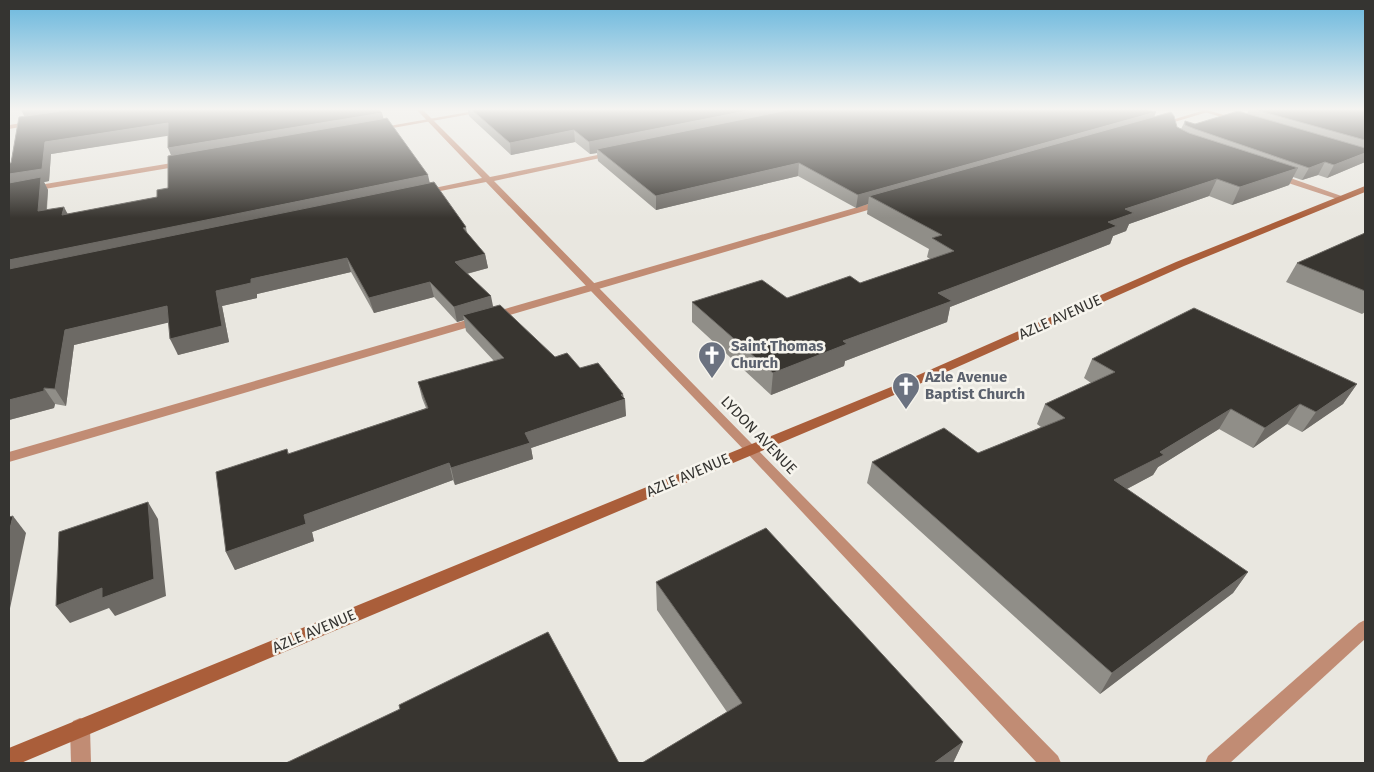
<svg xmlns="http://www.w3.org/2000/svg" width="1374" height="772" viewBox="0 0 1374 772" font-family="'Fira Sans',sans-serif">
<rect width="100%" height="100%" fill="#e9e7e0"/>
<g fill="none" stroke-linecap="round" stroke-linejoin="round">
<g fill="#c18c74" fill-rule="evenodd">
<polygon points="480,110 493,110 376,131 372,129"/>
<polygon points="1205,110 1211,111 1161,126 1155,125"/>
<polygon points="184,161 187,161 187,165 9,195 9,190"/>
<polygon points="1273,174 1279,174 1347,198 1340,200 1273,178"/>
<polygon points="882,200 885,201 885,205 9,462 9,452"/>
<polygon points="1365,620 1365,639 1230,763 1205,763 1208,756 1359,623"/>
<polygon points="80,718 87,721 90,728 91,763 71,763 70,728 73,721"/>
</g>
<g fill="#c18c74" fill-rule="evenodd">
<polygon points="417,110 423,110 490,177 617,151 617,155 614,155 494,181 1058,756 1061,763 1037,763 746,452 486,182 420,195 420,191 482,178"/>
<polygon points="1198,110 1207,110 1241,120 1238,122"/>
<polygon points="35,121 38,123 37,124 9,129 9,125"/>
</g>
<polygon fill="#aa5e3a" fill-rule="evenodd" points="1365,186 1365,192 1184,266 899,393 21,763 9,763 9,748 891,387 1176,262"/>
</g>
<g fill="#908e88" fill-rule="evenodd">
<polygon points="465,110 573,110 1154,116 1181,129 1185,121 1195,124 1247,114 1249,110 1365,110 1365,162 1327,178 1318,175 1302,180 1293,177 1289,185 1232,205 1209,196 1129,224 1126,231 1113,236 1110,244 950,307 947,322 845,361 844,366 771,395 692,322 692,302 787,298 860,283 930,259 927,257 929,249 867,214 868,204 856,208 798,176 656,210 598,161 597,153 590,154 575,142 511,155 469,116 468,110"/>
<path d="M382 113 383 119 430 183 466 227 467 233 485 254 488 268 467 274 493 307 555 357 580 368 623 394 626 416 531 448 533 459 455 485 453 480 312 532 314 541 235 570 226 552 287 449 289 454 426 408 422 398 418 382 494 361 466 331 464 320 457 322 434 297 374 313 351 272 257 294V298L222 306 229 342 178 355 169 322 74 345 66 406 55 404 54 408 9 420 11 163 19 117ZM168 135 171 155 168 188 157 197 68 214 47 210 48 190 44 182 49 181 51 154Z"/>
<polygon points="1365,233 1365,312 1362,314 1286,282 1297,263"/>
<polygon points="1092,359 1357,384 1343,404 1302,432 1287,424 1253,448 1219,429 1158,467 1153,475 1127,489 1248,572 1233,593 1100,694 867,483 872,462 978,453 1041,427 1037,424 1045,404 1091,383 1084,378"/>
<polygon points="656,582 963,742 953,763 642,763 727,712 657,610"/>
</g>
<g fill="#6d6a65">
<polygon points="21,110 106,110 27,121"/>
<polygon points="751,110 805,110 597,149 597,153 590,154 589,142"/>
<polygon points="1156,112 1152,123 869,196 868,204 856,208 858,195"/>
<polygon points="382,113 385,124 173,160 168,148"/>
<polygon points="168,123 173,135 51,154 49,181 44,182 48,190 45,225 9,188 9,174 45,142"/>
<polygon points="574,130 575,142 511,155 510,143"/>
<polygon points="1365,153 1365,162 1327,178 1334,165"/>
<polygon points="1325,162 1318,175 1302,180 1309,168"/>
<polygon points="799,163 798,176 656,210 656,196"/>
<polygon points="1298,168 1289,185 1232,205 1240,187"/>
<polygon points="428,175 431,188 9,275 9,260"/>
<polygon points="1217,179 1209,196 1129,224 1126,231 1113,236 1110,244 950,307 947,322 845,361 844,366 771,395 773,373 843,341 938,293 1108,222 1125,209"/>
<polygon points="64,207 71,220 62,215"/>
<polygon points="485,254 488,268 458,276 455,262"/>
<polygon points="347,258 351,272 257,294 257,298 222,306 229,342 178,355 170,339 216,291 251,279"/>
<polygon points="430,282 434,297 374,313 369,298"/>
<polygon points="491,296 494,311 463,315 464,320 457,322 454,307"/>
<polygon points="167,306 175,321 74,345 66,406 55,389 65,330"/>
<polygon points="1357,384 1343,404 1302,432 1316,412"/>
<polygon points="44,388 55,404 54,408 9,420 9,400"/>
<polygon points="623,394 624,400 625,399 626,416 531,448 533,459 455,485 451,468 525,433"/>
<polygon points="1300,404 1287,424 1253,448 1265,428"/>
<polygon points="1231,409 1219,429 1158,467 1153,475 1104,501 1114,480"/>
<polygon points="449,463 453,480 312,532 314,541 235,570 226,552 304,515"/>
<polygon points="148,502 158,519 166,596 115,616 109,608 70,623 56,606"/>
<polygon points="13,516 26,533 9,613 9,533"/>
<polygon points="1248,572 1233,593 1100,694 1112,673"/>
<polygon points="963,742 953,763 934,763"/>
</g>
<g fill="#383530" stroke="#6d6a65">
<polygon points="68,110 379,110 382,113 168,148 168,123 45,142 42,169 9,174 9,163 11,163 19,117"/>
<polygon points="472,110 751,110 589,142 574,130 510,143"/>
<polygon points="788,110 1148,110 1156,112 858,195 799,163 656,196 597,149"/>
<polygon points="1256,110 1365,110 1365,140"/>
<polygon points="1238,111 1365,148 1365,153 1334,165 1325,162 1309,168 1195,129 1185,125 1185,121 1195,124"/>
<polygon points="1171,112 1174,116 1177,127 1189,133 1298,168 1240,187 1217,179 1125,209 1134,213 1108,222 1117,226 938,293 952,301 843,341 847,344 773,373 692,302 762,280 787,298 850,276 860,283 954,251 932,238 942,235 869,196"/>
<polygon points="387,118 428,175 9,260 9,183 41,177 38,211 64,207 62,215 157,197 157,190 168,188 168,156"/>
<polygon points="434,182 466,227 463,228 485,254 455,262 491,296 454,307 430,282 369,298 347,258 251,279 251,283 216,291 222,326 170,339 167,306 65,330 55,389 44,388 44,391 9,400 9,269"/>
<polygon points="1365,233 1365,291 1297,263"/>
<polygon points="500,305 555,357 567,353 580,368 598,363 623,394 621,395 625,399 525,433 530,443 451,468 449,463 304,515 306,524 226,552 216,472 287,449 288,454 428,408 418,382 504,358 463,315"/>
<polygon points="1194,308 1357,384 1316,412 1300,404 1265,428 1231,409 1160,452 1164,455 1114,480 1248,572 1112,673 872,462 944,428 978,453 1065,418 1045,404 1115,372 1092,359"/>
<polygon points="148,502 154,579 102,598 102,588 56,606 59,532"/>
<polygon points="13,516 9,533 9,517"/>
<polygon points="766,528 963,742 934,763 642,763 742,703 656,582"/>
<polygon points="548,632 619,763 286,763 400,709 399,705"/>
</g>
<linearGradient id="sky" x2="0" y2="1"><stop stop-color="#69b7dd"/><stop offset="0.5" stop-color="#f5f4f1"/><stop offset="1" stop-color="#f5f4f1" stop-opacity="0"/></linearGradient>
<rect width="1374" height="218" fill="url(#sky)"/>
<defs>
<g id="church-pin" transform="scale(1.4375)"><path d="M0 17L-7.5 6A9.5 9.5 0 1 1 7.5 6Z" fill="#6b7280" stroke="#f6f4ed"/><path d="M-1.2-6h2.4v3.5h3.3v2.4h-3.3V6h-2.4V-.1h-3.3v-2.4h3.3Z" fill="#fff"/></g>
</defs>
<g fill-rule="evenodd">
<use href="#church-pin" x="712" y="355"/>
<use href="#church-pin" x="906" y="386"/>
</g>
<g text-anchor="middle" stroke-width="5" stroke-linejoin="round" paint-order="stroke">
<g font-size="15" fill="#353431" stroke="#f6f4ed">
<text transform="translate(1060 317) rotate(-24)" y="5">AZLE AVENUE</text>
<text transform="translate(759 435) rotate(46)" y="5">LYDON AVENUE</text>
<text transform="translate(688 475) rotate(-23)" y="5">AZLE AVENUE</text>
<text transform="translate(314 631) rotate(-23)" y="5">AZLE AVENUE</text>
</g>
<g font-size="15" font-weight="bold" fill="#5b616d" stroke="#f6f4ed" text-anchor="start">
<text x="731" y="351">Saint Thomas<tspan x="731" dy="17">Church</tspan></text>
<text x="925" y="382">Azle Avenue<tspan x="925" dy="17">Baptist Church</tspan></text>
</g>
</g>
<rect width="1374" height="772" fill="none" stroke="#353431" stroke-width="20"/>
</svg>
